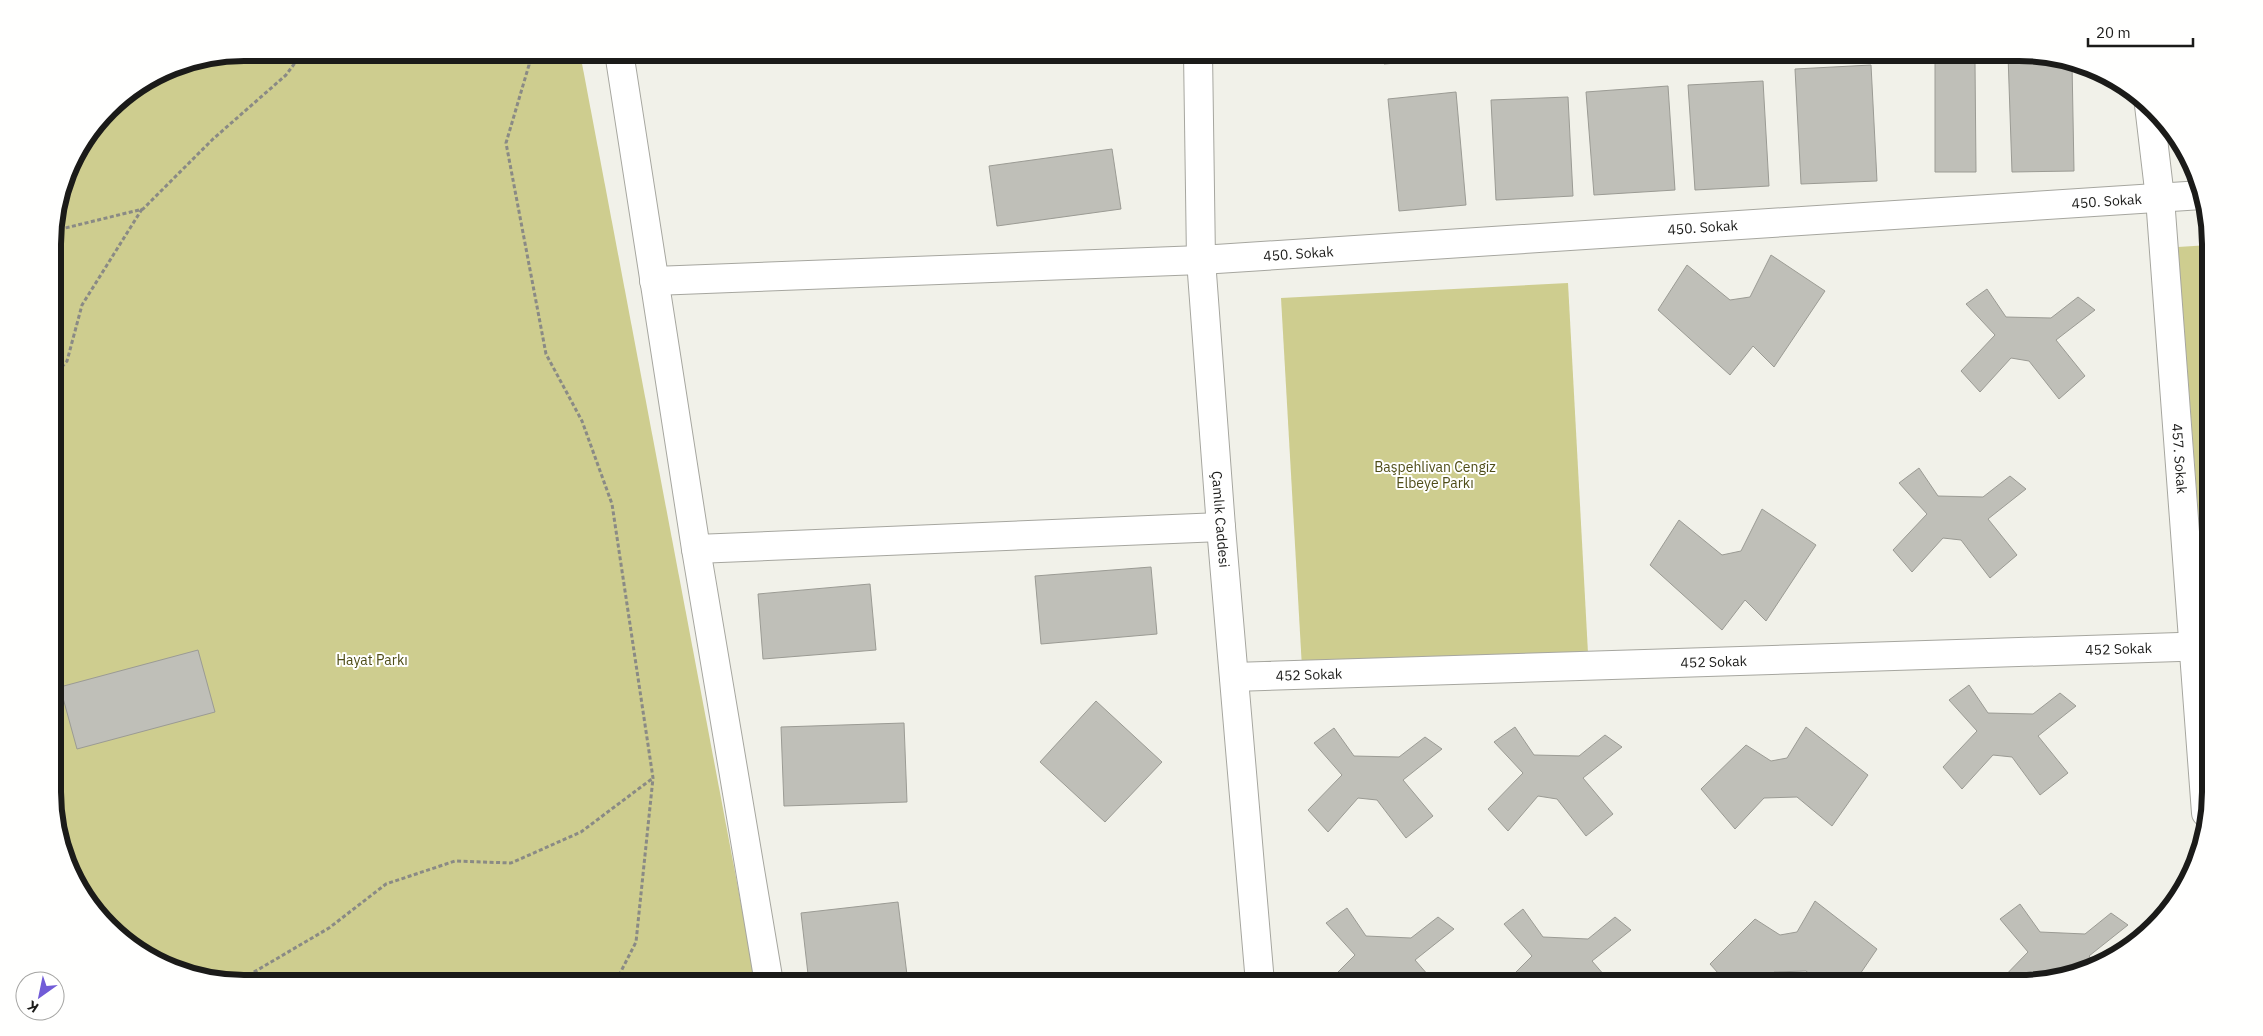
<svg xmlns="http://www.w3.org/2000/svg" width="2263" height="1036" viewBox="0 0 2263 1036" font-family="'IBM Plex Sans',sans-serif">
<rect width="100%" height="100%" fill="#f1f1e9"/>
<g fill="#cecd8f">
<polygon points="244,52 580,53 756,983 244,983 170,969 127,944 92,908 67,865 54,817 53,231 72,159 118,100 171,67"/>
<polygon points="2209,245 2210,614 2206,614 2178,247"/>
<polygon points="1568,283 1588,653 1302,668 1281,298"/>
</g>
<g fill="#bfbfb8" stroke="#9b9b94">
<polygon points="1383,52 1459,52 1460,58 1384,64"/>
<polygon points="2008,55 2030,55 2072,63 2074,171 2012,172"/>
<polygon points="1975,62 1976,172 1935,172 1935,63"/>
<polygon points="1871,65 1877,181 1801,184 1795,69"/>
<polygon points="1763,81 1769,186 1695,190 1688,85"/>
<polygon points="1668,86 1675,190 1594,195 1586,92"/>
<polygon points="1456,92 1466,205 1399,211 1388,99"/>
<polygon points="1568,97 1573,196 1496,200 1491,100"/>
<polygon points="1112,149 1121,209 997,226 989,166"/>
<polygon points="1771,255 1825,291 1774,367 1753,346 1730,375 1658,310 1687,265 1730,300 1750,297"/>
<polygon points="1987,289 2006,317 2051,318 2078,297 2095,310 2056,340 2085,376 2059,399 2029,361 2011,358 1980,392 1961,371 1995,335 1966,304"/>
<polygon points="1919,468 1938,496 1983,497 2010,476 2026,489 1988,519 2017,555 1990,578 1961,540 1943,538 1912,572 1893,550 1927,514 1899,483"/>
<polygon points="1762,509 1816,545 1766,621 1745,600 1722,630 1650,565 1679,520 1722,555 1741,551"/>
<polygon points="1151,567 1157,634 1041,644 1035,576"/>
<polygon points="870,584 876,650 763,659 758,594"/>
<polygon points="198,650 215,712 77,749 60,687"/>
<polygon points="1969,685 1988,713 2033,714 2060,693 2076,706 2038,736 2068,773 2040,795 2012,757 1993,755 1962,789 1943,767 1977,731 1949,700"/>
<polygon points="1096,701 1162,762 1105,822 1040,762"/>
<polygon points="904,723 907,802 784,806 781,727"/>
<polygon points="1515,727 1534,755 1579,756 1605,735 1622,747 1583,778 1613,814 1586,836 1557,799 1538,796 1508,831 1488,809 1523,773 1494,742"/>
<polygon points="1806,727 1868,775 1832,826 1797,797 1764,798 1735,829 1701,789 1746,745 1771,761 1787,758"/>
<polygon points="1334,728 1354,756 1399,757 1425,737 1442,749 1403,780 1433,816 1406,838 1377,800 1358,798 1328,832 1308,810 1342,775 1314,743"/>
<polygon points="1815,901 1877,949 1854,983 1821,983 1806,971 1774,972 1763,983 1727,983 1710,964 1755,919 1780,935 1797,932"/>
<polygon points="898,902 908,983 809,983 801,913"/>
<polygon points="2020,904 2040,932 2085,934 2111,913 2128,925 2089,956 2097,965 2081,973 2063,977 2044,974 2038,982 2031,983 1998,983 2028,952 2000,919"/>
<polygon points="1347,908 1366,936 1411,938 1438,917 1454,929 1415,960 1435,983 1391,983 1389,981 1370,978 1366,983 1327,983 1355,955 1326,923"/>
<polygon points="1523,909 1543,937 1588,939 1615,917 1631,930 1592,961 1611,983 1567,983 1547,979 1544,983 1505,983 1532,956 1504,924"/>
</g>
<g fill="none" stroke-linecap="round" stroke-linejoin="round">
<g stroke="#a6a69f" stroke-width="30">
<g id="street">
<polyline points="619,52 696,549 769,983"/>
<path id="s1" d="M2149 105 2160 198 2206 813"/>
<path id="s2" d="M654 281 1201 260 2202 195"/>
<polyline points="696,549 1221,527"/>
<path id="s3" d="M1234 677 2210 646"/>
</g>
</g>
<g stroke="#a6a69f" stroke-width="30">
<g id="secondary">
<path id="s4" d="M1198 52 1201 260 1221 527 1260 983"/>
</g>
</g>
<g stroke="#8a8a85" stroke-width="3" stroke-dasharray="4 2.5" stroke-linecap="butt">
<polyline points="527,52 529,65 506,143 546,354 582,421 612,504 653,778 636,942 615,983"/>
<polyline points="53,231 143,209 213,139 286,75 303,52"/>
<polyline points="53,377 67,361 82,305 142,209"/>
<polyline points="237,982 329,928 386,884 455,861 511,863 581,832 653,778"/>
</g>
<use href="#street" stroke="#fff" stroke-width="28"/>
<use href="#secondary" stroke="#fff" stroke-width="28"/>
</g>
<g text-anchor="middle" stroke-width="4" stroke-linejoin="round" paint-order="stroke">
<g font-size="14" fill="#1b1b19" stroke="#fffffe">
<text dy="5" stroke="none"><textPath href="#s2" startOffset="1455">450. Sokak</textPath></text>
<text dy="5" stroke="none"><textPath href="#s2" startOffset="1050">450. Sokak</textPath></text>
<text dy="5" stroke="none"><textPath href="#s2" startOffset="645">450. Sokak</textPath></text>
<text dy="5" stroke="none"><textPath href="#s1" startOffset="355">457. Sokak</textPath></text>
<text dy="5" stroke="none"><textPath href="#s4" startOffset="468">Çamlık Caddesi</textPath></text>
<text dy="5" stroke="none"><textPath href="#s3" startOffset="885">452 Sokak</textPath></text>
<text dy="5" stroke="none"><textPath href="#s3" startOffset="480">452 Sokak</textPath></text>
<text dy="5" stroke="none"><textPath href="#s3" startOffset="75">452 Sokak</textPath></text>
</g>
<g font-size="14" fill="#4e4c17" stroke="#fffffe">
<text x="1435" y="472">Başpehlivan Cengiz<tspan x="1435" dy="16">Elbeye Parkı</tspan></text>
<text x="372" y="665">Hayat Parkı</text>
</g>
</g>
<path d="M0 0H2263V1036H0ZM244 61H2019A183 183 0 0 1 2202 244V792A183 183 0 0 1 2019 975H244A183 183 0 0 1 61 792V244A183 183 0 0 1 244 61Z" fill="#fffffe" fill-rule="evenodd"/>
<path fill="none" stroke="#1b1b19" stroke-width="6" d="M244 61H2019A183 183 0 0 1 2202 244V792A183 183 0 0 1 2019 975H244A183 183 0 0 1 61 792V244A183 183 0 0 1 244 61Z"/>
<g transform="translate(40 996) rotate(213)"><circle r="24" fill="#fffffe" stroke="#a4a4a2"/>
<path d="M0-4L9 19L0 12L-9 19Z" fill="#715cd7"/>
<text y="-8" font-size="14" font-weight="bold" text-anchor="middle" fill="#1b1b19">K</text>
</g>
<path d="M2088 38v8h105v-8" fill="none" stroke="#1b1b19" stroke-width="2.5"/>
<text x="2096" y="38" font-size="15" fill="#1b1b19" stroke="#fffffe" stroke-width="4" paint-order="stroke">20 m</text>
</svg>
